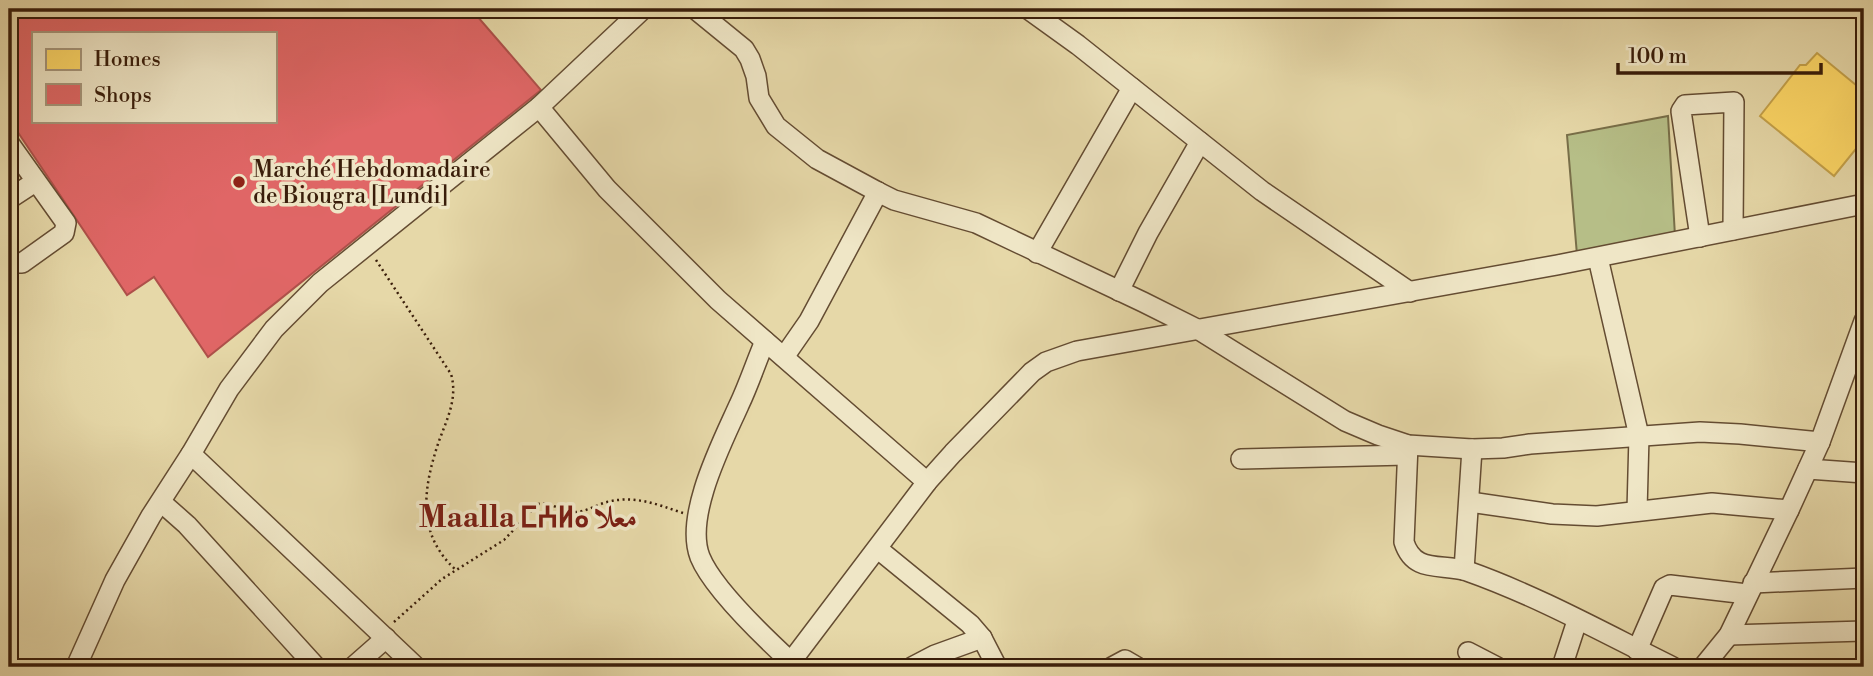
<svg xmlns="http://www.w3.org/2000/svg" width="1873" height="676" viewBox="0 0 1873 676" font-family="'Libre Bodoni',Amiri,'Noto Sans Tifinagh',serif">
<rect width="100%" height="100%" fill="#e6d8a8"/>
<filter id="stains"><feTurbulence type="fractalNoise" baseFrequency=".00286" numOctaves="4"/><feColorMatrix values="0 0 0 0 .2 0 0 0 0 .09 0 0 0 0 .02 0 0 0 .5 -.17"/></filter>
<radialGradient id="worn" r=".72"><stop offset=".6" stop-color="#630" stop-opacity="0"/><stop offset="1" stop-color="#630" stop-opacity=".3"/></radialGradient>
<polygon fill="#b6be87" stroke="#786e48" stroke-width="2" points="1668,116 1675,236 1577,255 1567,135"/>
<polygon fill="#ffd966" stroke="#c4a14a" stroke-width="2" points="1817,53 1862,90 1861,92 1864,95 1864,139 1834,176 1760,116 1800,65 1806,65"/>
<path fill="#e06666" stroke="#ae504a" stroke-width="2" fill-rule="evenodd" d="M9 9H471L541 90 208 357 154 277 127 295 9 119ZM33 33H275V121H33Z"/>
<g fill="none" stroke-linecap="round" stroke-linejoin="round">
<g stroke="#644c32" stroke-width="22">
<g id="minor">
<polyline points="695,9 744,49 750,59 756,76 759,98 776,126 817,159 878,192 894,200 976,223 1143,302 1199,330 1345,421 1378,435 1408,445 1472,449 1503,448 1530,444 1700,432 1740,434 1820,442"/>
<polyline points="1028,9 1078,45 1262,191 1410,292"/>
<polyline points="539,107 607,189 718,300 927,482"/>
<polyline points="9,143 66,223 64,233 22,263 9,263"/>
<polyline points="9,199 35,182"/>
<polyline points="1700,237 1681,111 1685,105 1734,102 1733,230"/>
<polyline points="1037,253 1132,88"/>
<polyline points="1598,258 1639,436 1637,511"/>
<polyline points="1119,291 1148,233 1200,142"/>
<path d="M765 341C756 362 749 384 739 405 722 443 684 516 700 557 713 589 765 638 791 662"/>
<polyline points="784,357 809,321 878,192"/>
<path d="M1408 445 1404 542C1414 574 1441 563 1467 571 1538 596 1606 634 1673 667"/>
<polyline points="191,454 416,667"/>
<polyline points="1241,459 1407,455"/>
<polyline points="1808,469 1864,473"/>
<polyline points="161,502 187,525 316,667"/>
<polyline points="1470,502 1552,514 1597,516 1712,503 1789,510"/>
<polyline points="878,549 970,624 982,638 997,667"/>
<polyline points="1464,570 1472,449"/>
<polyline points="1753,583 1864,578"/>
<polyline points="1729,635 1864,631"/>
<polyline points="1637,650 1664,588 1670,585 1747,594"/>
<polyline points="1468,652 1497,667"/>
<polyline points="76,667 115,580 151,516 191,454 229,389 274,329 320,283 539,107 643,9"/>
<polyline points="353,667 386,638"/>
<polyline points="787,667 927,482 953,453 1032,372 1046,362 1077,351 1557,265 1864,204"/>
<polyline points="912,667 935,655 982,638"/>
<polyline points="1112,667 1125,660 1137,667"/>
<polyline points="1562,667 1577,621"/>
<polyline points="1703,667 1729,635 1789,510 1820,442 1864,321"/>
</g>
</g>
<g stroke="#391d0a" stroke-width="2.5" stroke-dasharray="2 3.5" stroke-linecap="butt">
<path d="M376 260 451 374C458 398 447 419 439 441 423 488 416 534 456 570"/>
<path d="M394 622 442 579 504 540 538 504C552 501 561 513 575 512 586 512 596 505 607 502 635 495 656 504 683 513"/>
</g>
<use href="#minor" stroke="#efe6c6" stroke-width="19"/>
</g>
<circle fill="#8f2418" stroke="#efe6c6" stroke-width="2.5" cx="239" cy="182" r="7"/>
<g text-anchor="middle" stroke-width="7" stroke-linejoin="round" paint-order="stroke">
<g font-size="23" fill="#391d0a" stroke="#efe6c6" text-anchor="start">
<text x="253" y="177">Marché Hebdomadaire<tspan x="253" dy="26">de Biougra [Lundi]</tspan></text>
</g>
<g font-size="30" font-weight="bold" fill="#7a1f14" stroke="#efe6c6">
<text x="528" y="527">Maalla ⵎⵄⵍⴰ معلا</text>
</g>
</g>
<rect width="1873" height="676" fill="none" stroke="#e6d8a8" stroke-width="35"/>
<rect x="10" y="10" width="1852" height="655" fill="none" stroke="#391d0a" stroke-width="3.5"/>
<rect x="18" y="18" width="1838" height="641" fill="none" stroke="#391d0a" stroke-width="2"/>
<rect x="32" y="32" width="245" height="91" fill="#efe6c6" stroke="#a6967b" stroke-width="2"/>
<rect x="46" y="49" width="35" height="21" fill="#ffd966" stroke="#a6967b" stroke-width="2"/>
<text x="94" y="66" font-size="21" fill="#391d0a">Homes</text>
<rect x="46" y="84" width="35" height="21" fill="#e06666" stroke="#a6967b" stroke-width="2"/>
<text x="94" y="102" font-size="21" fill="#391d0a">Shops</text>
<path d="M1618 63v10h203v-10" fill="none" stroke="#391d0a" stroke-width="3.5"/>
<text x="1628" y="63" font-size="21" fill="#391d0a" stroke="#efe6c6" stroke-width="5" paint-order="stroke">100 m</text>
<rect width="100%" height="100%" filter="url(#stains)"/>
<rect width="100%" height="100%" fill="url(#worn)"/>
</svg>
